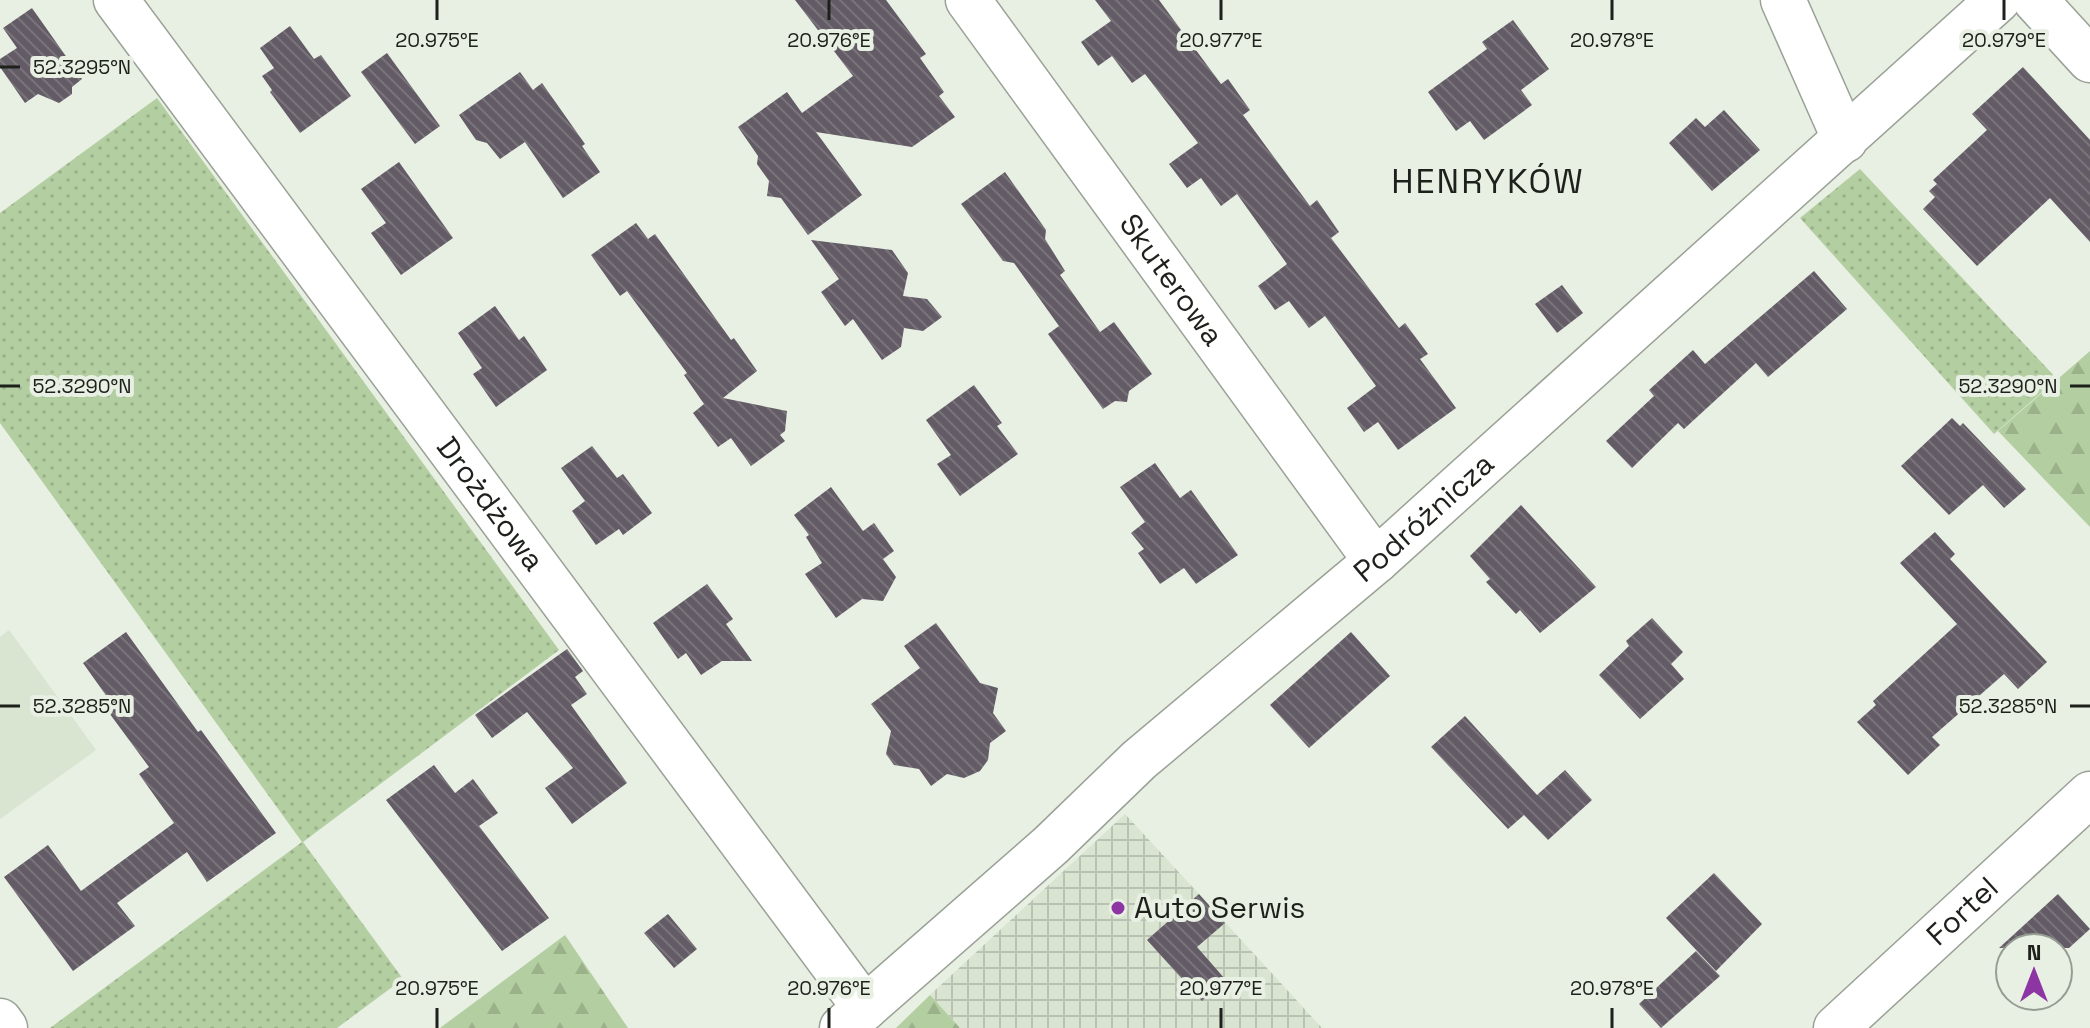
<svg xmlns="http://www.w3.org/2000/svg" width="2090" height="1028" viewBox="0 0 2090 1028" font-family="'Space Grotesk',sans-serif">
<defs>
<pattern id="industrial-grid" width="8" height="8" patternUnits="userSpaceOnUse" patternTransform="scale(2)"><rect width="8" height="8" fill="#d9e4d1"/><path d="M0 4h8M4 0v8" fill="none" stroke="#bac3b3"/></pattern>
<pattern id="green-dots" width="8" height="8" patternUnits="userSpaceOnUse" patternTransform="scale(2)"><rect width="8" height="8" fill="#b3cea0"/><path d="M2 2h.1M6 6h.1" fill="none" stroke="#9ab189" stroke-width="1.8" stroke-linecap="round"/></pattern>
<pattern id="forest-firs" width="22" height="20" patternUnits="userSpaceOnUse" patternTransform="scale(2)"><rect width="22" height="20" fill="#b3cea0"/><path d="M5 1l3.5 6h-7zM16 11l3.5 6h-7z" fill="#9ab189"/></pattern>
<pattern id="building-back-hatch" width="6" height="6" patternUnits="userSpaceOnUse" patternTransform="scale(2)"><rect width="6" height="6" fill="#635b65"/><path d="M-1 5l2 2M0 0l6 6M5-1l2 2" fill="none" stroke="#79737a"/></pattern>
</defs>
<rect width="100%" height="100%" fill="#e8efe3"/>
<polygon fill="#d9e4d1" points="9,630 96,750 0,819 0,637"/>
<polygon fill="url(#industrial-grid)" points="1125,814 1199,894 1322,1028 960,1028 930,995"/>
<g fill="url(#green-dots)">
<polygon points="157,98 559,650 303,842 403,979 337,1028 50,1028 302,842 0,423 0,213"/>
<polygon points="1860,169 2057,379 1994,434 1800,218"/>
</g>
<g fill="url(#forest-firs)">
<polygon points="2090,351 2090,527 1998,431"/>
<polygon points="565,935 628,1028 440,1028"/>
<polygon points="930,995 960,1028 896,1028"/>
</g>
<g fill="url(#building-back-hatch)">
<polygon points="795,0 886,0 926,54 920,58 944,92 939,96 955,117 912,147 816,132 862,195 808,235 781,198 767,196 769,181 757,164 758,156 738,127 787,92 802,113 853,76"/>
<polygon points="1095,0 1159,0 1221,84 1228,79 1250,110 1243,115 1310,206 1317,200 1339,232 1331,238 1399,328 1405,323 1428,354 1420,359 1456,408 1398,450 1378,422 1364,432 1347,408 1376,386 1325,316 1309,328 1289,301 1275,310 1258,286 1287,264 1237,194 1221,206 1201,178 1187,188 1169,164 1198,143 1145,74 1132,83 1112,56 1098,66 1081,42 1111,21"/>
<polygon points="32,8 82,79 72,87 72,94 59,103 38,94 25,103 0,67 0,59 17,48 3,28"/>
<polygon points="1513,20 1549,69 1521,90 1532,105 1484,140 1470,121 1456,131 1428,92 1487,49 1482,42"/>
<polygon points="290,26 314,59 321,55 351,96 300,133 270,92 272,90 262,76 274,68 260,48"/>
<polygon points="387,53 440,126 415,144 361,72"/>
<polygon points="2023,67 2090,140 2090,242 2050,198 1977,266 1923,209 1935,197 1929,191 1937,184 1933,180 1987,130 1972,114"/>
<polygon points="520,72 533,90 542,83 585,144 582,146 600,172 563,198 525,142 500,159 487,143 476,140 459,115"/>
<polygon points="1724,110 1760,150 1712,191 1669,143 1696,118 1705,127"/>
<polygon points="399,162 453,238 401,275 371,233 386,223 361,189"/>
<polygon points="1005,172 1046,230 1045,239 1065,271 1060,275 1100,332 1114,322 1152,374 1129,391 1127,402 1115,401 1103,409 1048,334 1059,326 1014,263 1003,261 961,204"/>
<polygon points="636,223 648,239 655,234 731,340 734,338 757,371 723,398 787,411 785,431 780,435 785,441 751,466 731,438 718,447 693,413 704,404 684,375 687,373 627,291 620,296 591,255"/>
<polygon points="811,240 892,250 908,273 903,296 927,299 942,317 923,331 904,328 901,347 882,360 853,319 845,326 821,292 839,279"/>
<polygon points="1814,271 1847,309 1768,377 1756,363 1684,429 1678,423 1632,468 1606,441 1654,396 1649,390 1693,350 1705,364"/>
<polygon points="1562,285 1583,313 1557,333 1535,304"/>
<polygon points="495,306 519,340 524,336 547,370 496,407 473,374 482,368 458,333"/>
<polygon points="974,385 1002,423 997,426 1018,454 960,496 937,464 951,455 926,420"/>
<polygon points="1952,418 1960,426 1963,423 2026,489 2004,508 1983,485 1949,515 1901,466"/>
<polygon points="592,446 617,478 623,474 652,513 623,535 619,529 596,545 572,511 585,501 561,468"/>
<polygon points="1155,463 1180,498 1191,490 1238,555 1196,584 1184,568 1160,584 1138,553 1144,549 1131,533 1145,522 1120,487"/>
<polygon points="831,487 863,531 874,523 894,551 883,559 896,577 883,601 862,599 836,618 805,574 822,563 806,537 809,535 794,515"/>
<polygon points="1521,505 1596,587 1540,633 1520,610 1516,614 1486,582 1490,579 1470,556"/>
<polygon points="1935,532 1955,554 1950,559 2047,662 2018,689 2004,674 1932,737 1940,745 1908,775 1857,722 1876,705 1873,701 1957,624 1900,563"/>
<polygon points="707,584 733,619 726,624 752,661 722,661 701,675 686,653 678,659 653,623"/>
<polygon points="1652,618 1683,652 1671,664 1684,679 1640,719 1599,675 1629,646 1626,641"/>
<polygon points="936,623 980,683 998,688 993,713 1006,731 990,743 988,760 980,771 964,778 947,774 931,786 919,769 894,765 886,754 891,731 871,704 920,668 904,646"/>
<polygon points="126,632 198,732 201,730 276,833 207,882 187,852 117,903 135,926 73,971 4,877 48,845 81,891 174,823 139,774 149,767 104,706 110,701 83,663"/>
<polygon points="1351,632 1390,676 1309,748 1270,705"/>
<polygon points="567,649 583,671 575,677 587,694 571,705 627,783 572,824 545,788 573,768 527,712 492,738 475,715"/>
<polygon points="1465,716 1537,795 1565,770 1592,800 1548,840 1524,815 1508,829 1431,747"/>
<polygon points="434,765 455,793 473,779 498,813 479,826 549,918 502,951 386,800"/>
<polygon points="1714,873 1762,924 1716,971 1666,918"/>
<polygon points="1199,894 1225,923 1197,947 1225,979 1202,1001 1147,940"/>
<polygon points="2058,894 2090,929 2069,948 1999,948"/>
<polygon points="668,914 697,949 674,968 644,933"/>
<polygon points="1696,951 1720,976 1661,1028 1639,1004"/>
</g>
<g fill="none" stroke-linecap="round" stroke-linejoin="round">
<g stroke="#9aa196" stroke-width="47">
<g id="minor">
<path id="s1" d="M116 0 865 1008"/>
<path id="s2" d="M968 0 1376 561"/>
<polyline points="1783,0 1845,140"/>
<polyline points="2035,0 2090,60"/>
<polyline points="0,1021 5,1028"/>
<path id="s3" d="M842 1028 1051 845 1139 760 1376 561 1998 0"/>
<path id="s4" d="M1836 1028 2090 794"/>
</g>
</g>
<use href="#minor" stroke="#fff" stroke-width="44"/>
</g>
<path fill="none" stroke="#1d201b" stroke-width="3" d="M437 0V20M829 0V20M1221 0V20M1612 0V20M2004 0V20M0 67H20M0 386H20M2070 386H2090M0 706H20M2070 706H2090M437 1008V1028M829 1008V1028M1221 1008V1028M1612 1008V1028"/>
<circle fill="#8d36a3" stroke="#e8efe3" stroke-width="3" cx="1118" cy="908" r="8"/>
<g text-anchor="middle" stroke-width="8" stroke-linejoin="round" paint-order="stroke">
<g font-size="30" fill="#1d201b" stroke="#e8efe3">
<text dy="10" stroke="none"><textPath href="#s2" startOffset="346">Skuterowa</textPath></text>
<text dy="10" stroke="none"><textPath href="#s1" startOffset="628">Drożdżowa</textPath></text>
<text dy="10" stroke="none"><textPath href="#s3" startOffset="774">Podróżnicza</textPath></text>
<text dy="10" stroke="none"><textPath href="#s4" startOffset="172">Fortel</textPath></text>
</g>
<g font-size="30" fill="#1d201b" stroke="#e8efe3" text-anchor="start">
<text x="1134" y="918">Auto Serwis</text>
</g>
<g font-size="34" letter-spacing="2" fill="#1d201b" stroke="#e8efe3">
<text x="1488" y="193">HENRYKÓW</text>
</g>
</g>
<g font-size="20" text-anchor="middle" fill="#1d201b" stroke="#e8efe3" stroke-width="8" stroke-linejoin="round" paint-order="stroke">
<text x="437" y="47">20.975°E</text>
<text x="829" y="47">20.976°E</text>
<text x="1221" y="47">20.977°E</text>
<text x="1612" y="47">20.978°E</text>
<text x="2004" y="47">20.979°E</text>
<text x="82" y="74">52.3295°N</text>
<text x="82" y="393">52.3290°N</text>
<text x="2008" y="393">52.3290°N</text>
<text x="82" y="713">52.3285°N</text>
<text x="2008" y="713">52.3285°N</text>
<text x="437" y="995">20.975°E</text>
<text x="829" y="995">20.976°E</text>
<text x="1221" y="995">20.977°E</text>
<text x="1612" y="995">20.978°E</text>
</g>
<g transform="translate(2034 972)"><circle r="38" fill="#e8efe3" stroke="#979c93" stroke-width="2"/>
<path d="M0-6L14 30L0 20L-14 30Z" fill="#8d36a3"/>
<text y="-12" font-size="22" font-weight="bold" text-anchor="middle" fill="#1d201b">N</text>
</g>
</svg>
